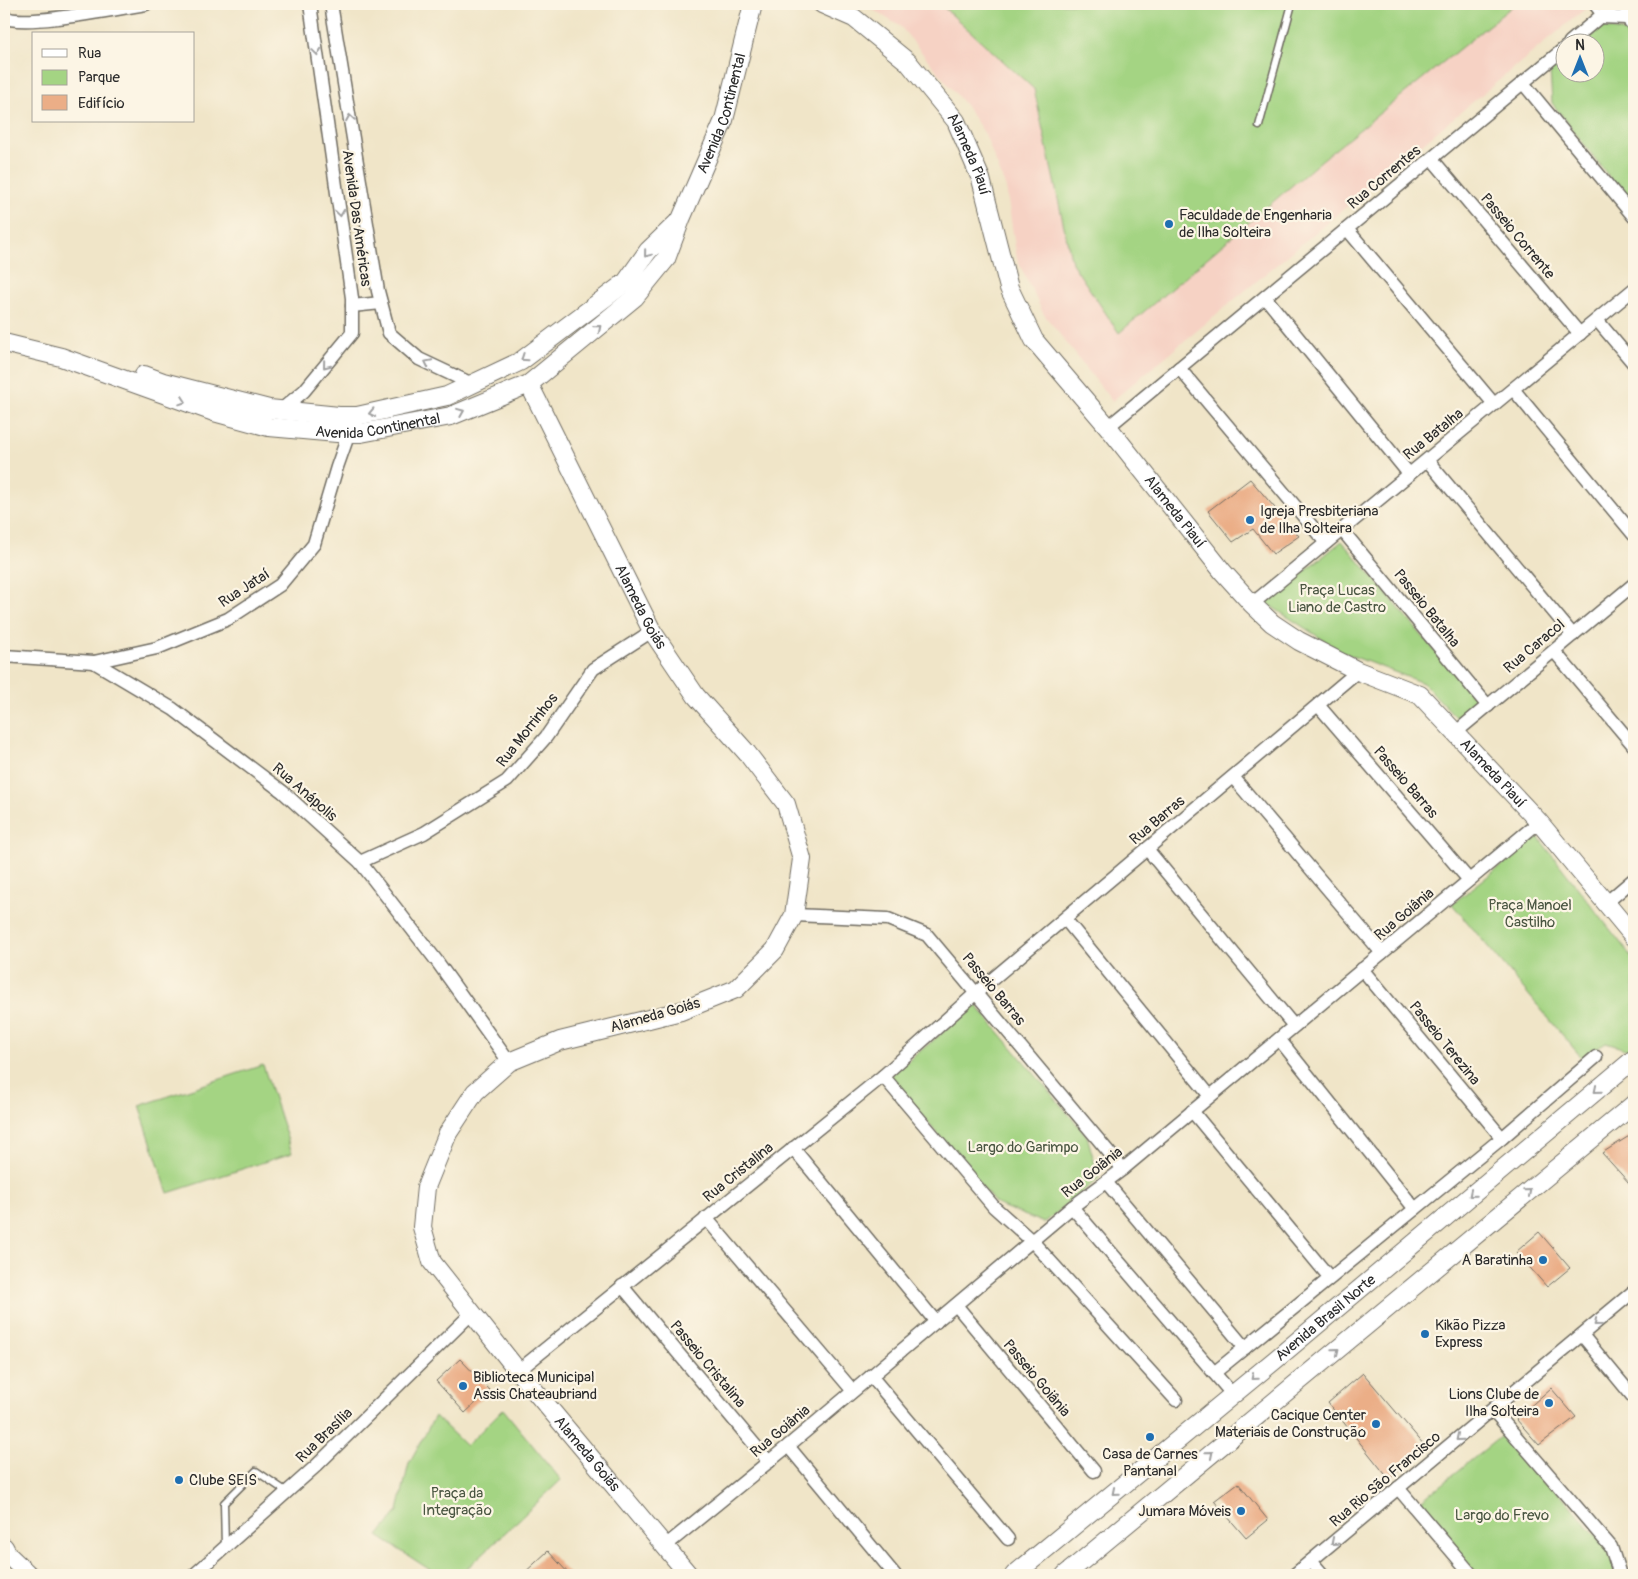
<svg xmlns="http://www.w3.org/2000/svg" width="1638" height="1579" viewBox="0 0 1638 1579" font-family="Pangolin,sans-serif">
<rect width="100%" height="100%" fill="#fcf5e5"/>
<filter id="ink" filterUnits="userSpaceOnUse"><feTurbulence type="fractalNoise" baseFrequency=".02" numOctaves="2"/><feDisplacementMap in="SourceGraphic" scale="10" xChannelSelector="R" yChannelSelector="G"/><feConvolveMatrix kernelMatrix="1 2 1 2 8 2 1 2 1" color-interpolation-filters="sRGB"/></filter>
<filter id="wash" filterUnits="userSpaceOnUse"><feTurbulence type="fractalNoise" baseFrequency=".0096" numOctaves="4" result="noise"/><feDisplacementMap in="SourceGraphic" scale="20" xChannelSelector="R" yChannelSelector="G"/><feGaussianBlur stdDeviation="1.12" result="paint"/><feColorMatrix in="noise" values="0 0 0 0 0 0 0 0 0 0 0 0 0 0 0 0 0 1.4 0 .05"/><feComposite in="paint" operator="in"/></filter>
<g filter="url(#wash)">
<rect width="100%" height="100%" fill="#f0e5c8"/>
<polygon fill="#f6d2c4" points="864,4 1591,4 1112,401 1043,313 1017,259 1006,188 985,134 965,105 901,27"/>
<g fill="#a4d483" stroke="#688057">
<polygon points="940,4 1515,4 1322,160 1119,333 1072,263 1034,89"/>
<polygon points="1602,27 1634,34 1634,209 1552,103 1550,70 1565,57 1566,72 1596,72 1596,42 1584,42"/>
<polygon points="1342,541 1479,703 1459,720 1423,683 1342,652 1266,603"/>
<polygon points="1538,837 1634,960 1634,1046 1629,1050 1606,1043 1582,1058 1452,904"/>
<polygon points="976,1005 1087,1136 1099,1178 1044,1223 996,1204 890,1076"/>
<polygon points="263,1065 292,1153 168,1193 139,1106"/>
<polygon points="503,1409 561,1480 460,1575 438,1575 378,1536 398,1511 409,1463 435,1416 466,1446"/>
<polygon points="1500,1437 1518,1444 1609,1551 1616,1575 1477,1575 1417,1504"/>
</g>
<g id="blocks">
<g fill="#ebae87">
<polygon points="1250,479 1299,536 1273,554 1253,529 1233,542 1208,511"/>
<polygon points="1634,1133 1634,1177 1630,1184 1602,1153"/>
<polygon points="1539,1232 1570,1268 1547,1287 1516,1252"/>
<polygon points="460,1359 490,1390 465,1413 436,1381"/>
<polygon points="1363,1373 1425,1446 1389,1479 1328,1403"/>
<polygon points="1551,1388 1576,1417 1539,1445 1516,1419"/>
<polygon points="1238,1483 1268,1520 1246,1538 1214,1501"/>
<polygon points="548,1551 570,1575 522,1575"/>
</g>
</g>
</g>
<g filter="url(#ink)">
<use href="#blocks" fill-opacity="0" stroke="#706c62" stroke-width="1"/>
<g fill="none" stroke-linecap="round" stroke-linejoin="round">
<g stroke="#706c62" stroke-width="9">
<g id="lane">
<polyline points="1591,4 1601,17"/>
<polyline points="1259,126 1292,4"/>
<polyline points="225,1547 224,1503 256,1471 287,1492"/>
</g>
</g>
<g stroke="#706c62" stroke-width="15">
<g id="street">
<polyline points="331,4 378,291 389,333 419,359 472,384"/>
<polyline points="1626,4 1627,18 1634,26"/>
<path d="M4 17C23 28 119 8 146 4"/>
<polyline points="1601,17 1627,18"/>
<polyline points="1570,42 1615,4"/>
<polyline points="1523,83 1634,217"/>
<polyline points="1432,159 1580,334"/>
<polyline points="1347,229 1494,404"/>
<polyline points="1265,297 1409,474"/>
<polyline points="352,306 381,303"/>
<polyline points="1597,320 1634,364"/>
<polyline points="1179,368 1326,543"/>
<polyline points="1513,389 1634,535"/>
<polyline points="281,410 304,391 352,333 352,298 310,4"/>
<polyline points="1108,427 1566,47"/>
<polyline points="1427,460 1573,635"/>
<polyline points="1342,530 1488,706"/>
<polyline points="1252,604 1634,289"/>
<polyline points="1554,651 1634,746"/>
<polyline points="4,656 94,662 173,709 283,792 360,862 436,960 509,1062"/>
<polyline points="94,662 157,648 228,619 280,585 314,544 337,467 349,433"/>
<polyline points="1318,705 1469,880"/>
<polyline points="1455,733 1634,584"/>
<polyline points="1233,777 1382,953"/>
<polyline points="1147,849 1294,1026"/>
<polyline points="360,862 424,833 507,781 546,737 593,669 652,631"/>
<polyline points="1606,903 1634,879"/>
<polyline points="794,915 888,919 927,935 1123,1169"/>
<polyline points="1065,919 1210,1096"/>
<polyline points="1362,969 1502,1138"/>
<polyline points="1279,1039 1415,1209"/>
<polyline points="883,1076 994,1207 1032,1241 1176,1400"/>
<polyline points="1192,1111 1330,1278"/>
<polyline points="793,1148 936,1322"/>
<polyline points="1106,1182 1245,1348"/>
<polyline points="1072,1207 1233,1395"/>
<polyline points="706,1218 853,1391"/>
<polyline points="622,1286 769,1462"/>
<polyline points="956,1305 1094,1471"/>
<polyline points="1582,1335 1634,1398"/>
<polyline points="518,1371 883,1076 976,993 1358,671"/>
<polyline points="1214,1373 1502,1138 1596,1057"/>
<polyline points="871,1376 1008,1539"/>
<polyline points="1493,1410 1611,1547 1620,1575"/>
<polyline points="788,1446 895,1575"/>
<polyline points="1398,1488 1472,1575"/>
<polyline points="664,1547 788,1446 1072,1207 1123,1169 1539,822"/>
<polyline points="1311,1561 1323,1575"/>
<polyline points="194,1575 316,1466 472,1313"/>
<polyline points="1294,1575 1634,1291"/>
</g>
</g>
<g stroke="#706c62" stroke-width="20">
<g id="secondary">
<path id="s1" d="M822 4 854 18 908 62 956 121 981 179 1009 288 1034 340 1108 427 1223 572 1252 604 1272 623 1299 641 1358 671 1420 695 1539 822 1634 937"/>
<path id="s2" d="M4 343 61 357 214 412 269 427 337 433H361L451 416 529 384 635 297 666 259 681 219 724 120 753 4"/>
<polyline points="144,375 163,382 269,409 339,416 357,416 447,396 521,361 626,282 648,251 677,223"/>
<path id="s3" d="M529 384 652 631 696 696 747 753 786 804 802 859 794 915 775 950 736 989 681 1011 560 1041 509 1062 475 1092 448 1133 426 1187 422 1227 432 1262 518 1371 689 1575"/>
<polyline points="4,1547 8,1555 29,1575"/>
<path id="s4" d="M1014 1575 1275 1360 1634 1059"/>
<polyline points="1065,1575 1634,1104"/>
</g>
</g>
<use href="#lane" stroke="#fff" stroke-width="6"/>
<use href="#street" stroke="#fff" stroke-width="12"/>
<use href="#secondary" stroke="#fff" stroke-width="18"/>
</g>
<defs><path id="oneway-chevron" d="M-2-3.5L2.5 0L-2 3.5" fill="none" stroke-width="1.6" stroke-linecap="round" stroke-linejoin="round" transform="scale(1.25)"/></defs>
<g stroke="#a0a0a0">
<use href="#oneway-chevron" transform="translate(317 52) rotate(82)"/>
<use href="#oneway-chevron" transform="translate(350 118) rotate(-99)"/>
<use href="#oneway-chevron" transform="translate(340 213) rotate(82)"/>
<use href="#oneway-chevron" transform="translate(647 254) rotate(129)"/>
<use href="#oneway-chevron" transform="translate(598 328) rotate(-40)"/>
<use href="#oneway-chevron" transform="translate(524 358) rotate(146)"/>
<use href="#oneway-chevron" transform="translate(428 363) rotate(-154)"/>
<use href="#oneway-chevron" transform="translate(326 365) rotate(129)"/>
<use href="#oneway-chevron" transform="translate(183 401) rotate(19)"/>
<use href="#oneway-chevron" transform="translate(461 412) rotate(-22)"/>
<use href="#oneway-chevron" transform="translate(372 413) rotate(168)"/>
<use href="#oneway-chevron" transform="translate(1597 1090) rotate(140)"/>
<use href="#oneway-chevron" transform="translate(1528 1192) rotate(-40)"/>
<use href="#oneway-chevron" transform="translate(1472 1194) rotate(140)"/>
<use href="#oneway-chevron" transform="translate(1597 1323) rotate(140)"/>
<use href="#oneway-chevron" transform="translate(1336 1351) rotate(-39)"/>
<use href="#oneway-chevron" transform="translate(1254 1377) rotate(140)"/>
<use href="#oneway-chevron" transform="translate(1459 1438) rotate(140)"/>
<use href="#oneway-chevron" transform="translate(1210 1454) rotate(-40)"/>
<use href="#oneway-chevron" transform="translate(1115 1492) rotate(140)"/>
<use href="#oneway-chevron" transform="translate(1334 1542) rotate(140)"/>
</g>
</g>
<g fill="#1f6fb2" stroke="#fcf5e5" stroke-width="2">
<circle cx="1169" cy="224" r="5"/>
<circle cx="1250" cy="520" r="5"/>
<circle cx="1543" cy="1260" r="5"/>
<circle cx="1425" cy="1334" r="5"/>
<circle cx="463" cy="1386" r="5"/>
<circle cx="1549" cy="1403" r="5"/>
<circle cx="1376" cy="1424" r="5"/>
<circle cx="1150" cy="1437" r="5"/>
<circle cx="179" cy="1480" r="5"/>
<circle cx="1241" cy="1511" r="5"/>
</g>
<g text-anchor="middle" stroke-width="4.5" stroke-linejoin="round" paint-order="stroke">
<g font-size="15" fill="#2b2b2b" stroke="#fcf5e5">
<text dy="5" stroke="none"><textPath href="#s2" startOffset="889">Avenida Continental</textPath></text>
<text dy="5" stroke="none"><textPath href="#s1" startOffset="216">Alameda Piauí</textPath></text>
<text transform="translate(1384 177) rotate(-40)" y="5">Rua Correntes</text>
<text transform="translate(357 218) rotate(82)" y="5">Avenida Das Américas</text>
<text transform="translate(1518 236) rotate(50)" y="5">Passeio Corrente</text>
<text dy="5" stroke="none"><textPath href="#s2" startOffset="388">Avenida Continental</textPath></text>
<text transform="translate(1433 434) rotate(-39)" y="5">Rua Batalha</text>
<text dy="5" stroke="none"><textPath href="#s1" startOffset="636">Alameda Piauí</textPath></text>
<text transform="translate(244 588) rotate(-33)" y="5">Rua Jataí</text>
<text dy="5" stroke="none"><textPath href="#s3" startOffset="249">Alameda Goiás</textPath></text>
<text transform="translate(1427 608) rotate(51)" y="5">Passeio Batalha</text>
<text transform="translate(1534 646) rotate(-40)" y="5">Rua Caracol</text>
<text transform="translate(527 730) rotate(-52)" y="5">Rua Morrinhos</text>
<text dy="5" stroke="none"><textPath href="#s1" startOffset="1056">Alameda Piauí</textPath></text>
<text transform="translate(1406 782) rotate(49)" y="5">Passeio Barras</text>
<text transform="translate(305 792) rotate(41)" y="5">Rua Anápolis</text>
<text transform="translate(1157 820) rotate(-40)" y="5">Rua Barras</text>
<text transform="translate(1404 914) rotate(-40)" y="5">Rua Goiânia</text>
<text transform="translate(994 989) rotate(50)" y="5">Passeio Barras</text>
<text transform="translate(655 1015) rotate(-16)" y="5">Alameda Goiás</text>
<text transform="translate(1445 1043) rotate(51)" y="5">Passeio Terezina</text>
<text transform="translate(738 1172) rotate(-39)" y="5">Rua Cristalina</text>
<text transform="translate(1092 1172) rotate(-38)" y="5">Rua Goiânia</text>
<text dy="5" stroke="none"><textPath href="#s4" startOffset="404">Avenida Brasil Norte</textPath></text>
<text transform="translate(708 1364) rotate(50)" y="5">Passeio Cristalina</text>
<text transform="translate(1037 1378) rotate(50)" y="5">Passeio Goiânia</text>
<text transform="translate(780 1431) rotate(-40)" y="5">Rua Goiânia</text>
<text transform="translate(324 1435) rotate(-44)" y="5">Rua Brasília</text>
<text dy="5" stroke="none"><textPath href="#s3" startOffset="1419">Alameda Goiás</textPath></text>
<text transform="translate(1385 1479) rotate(-40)" y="5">Rua Rio São Francisco</text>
</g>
<g font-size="15" fill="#2b2b2b" stroke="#fcf5e5" text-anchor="start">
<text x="1179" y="220">Faculdade de Engenharia<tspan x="1179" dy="17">de Ilha Solteira</tspan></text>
<text x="1260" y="516">Igreja Presbiteriana<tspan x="1260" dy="17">de Ilha Solteira</tspan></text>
<text x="1533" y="1265" text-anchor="end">A Baratinha</text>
<text x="1435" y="1330">Kikão Pizza<tspan x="1435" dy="17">Express</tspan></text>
<text x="473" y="1382">Biblioteca Municipal<tspan x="473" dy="17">Assis Chateaubriand</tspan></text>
<text x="1539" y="1399" text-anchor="end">Lions Clube de<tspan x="1539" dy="17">Ilha Solteira</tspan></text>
<text x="1366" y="1420" text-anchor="end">Cacique Center<tspan x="1366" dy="17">Materiais de Construção</tspan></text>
<text x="1150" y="1459" text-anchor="middle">Casa de Carnes<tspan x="1150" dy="17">Pantanal</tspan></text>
<text x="189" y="1485">Clube SEIS</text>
<text x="1231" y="1516" text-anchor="end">Jumara Móveis</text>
</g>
<g font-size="15" fill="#495541" stroke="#fcf5e5">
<text x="1337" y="595">Praça Lucas<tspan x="1337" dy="17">Liano de Castro</tspan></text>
<text x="1530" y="910">Praça Manoel<tspan x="1530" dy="17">Castilho</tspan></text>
<text x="1023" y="1152">Largo do Garimpo</text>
<text x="457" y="1498">Praça da<tspan x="457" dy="17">Integração</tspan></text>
<text x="1502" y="1520">Largo do Frevo</text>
</g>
</g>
<rect width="1638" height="1579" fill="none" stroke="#fcf5e5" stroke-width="20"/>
<rect x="32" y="32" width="162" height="90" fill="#fcf5e5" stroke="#a8a49b"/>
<rect x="42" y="49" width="25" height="8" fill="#ffffff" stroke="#a8a49b"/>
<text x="78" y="58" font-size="15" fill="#2b2b2b">Rua</text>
<rect x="42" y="70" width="25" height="15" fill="#a4d483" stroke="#a8a49b"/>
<text x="78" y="82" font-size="15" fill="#2b2b2b">Parque</text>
<rect x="42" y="95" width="25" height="15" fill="#ebae87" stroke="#a8a49b"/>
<text x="78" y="108" font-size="15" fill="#2b2b2b">Edifício</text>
<g transform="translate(1580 58)"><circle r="24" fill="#fcf5e5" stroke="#a8a49b"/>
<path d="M0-4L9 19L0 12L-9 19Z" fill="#1f6fb2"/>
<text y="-8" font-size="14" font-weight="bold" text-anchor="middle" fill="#2b2b2b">N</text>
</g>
</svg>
